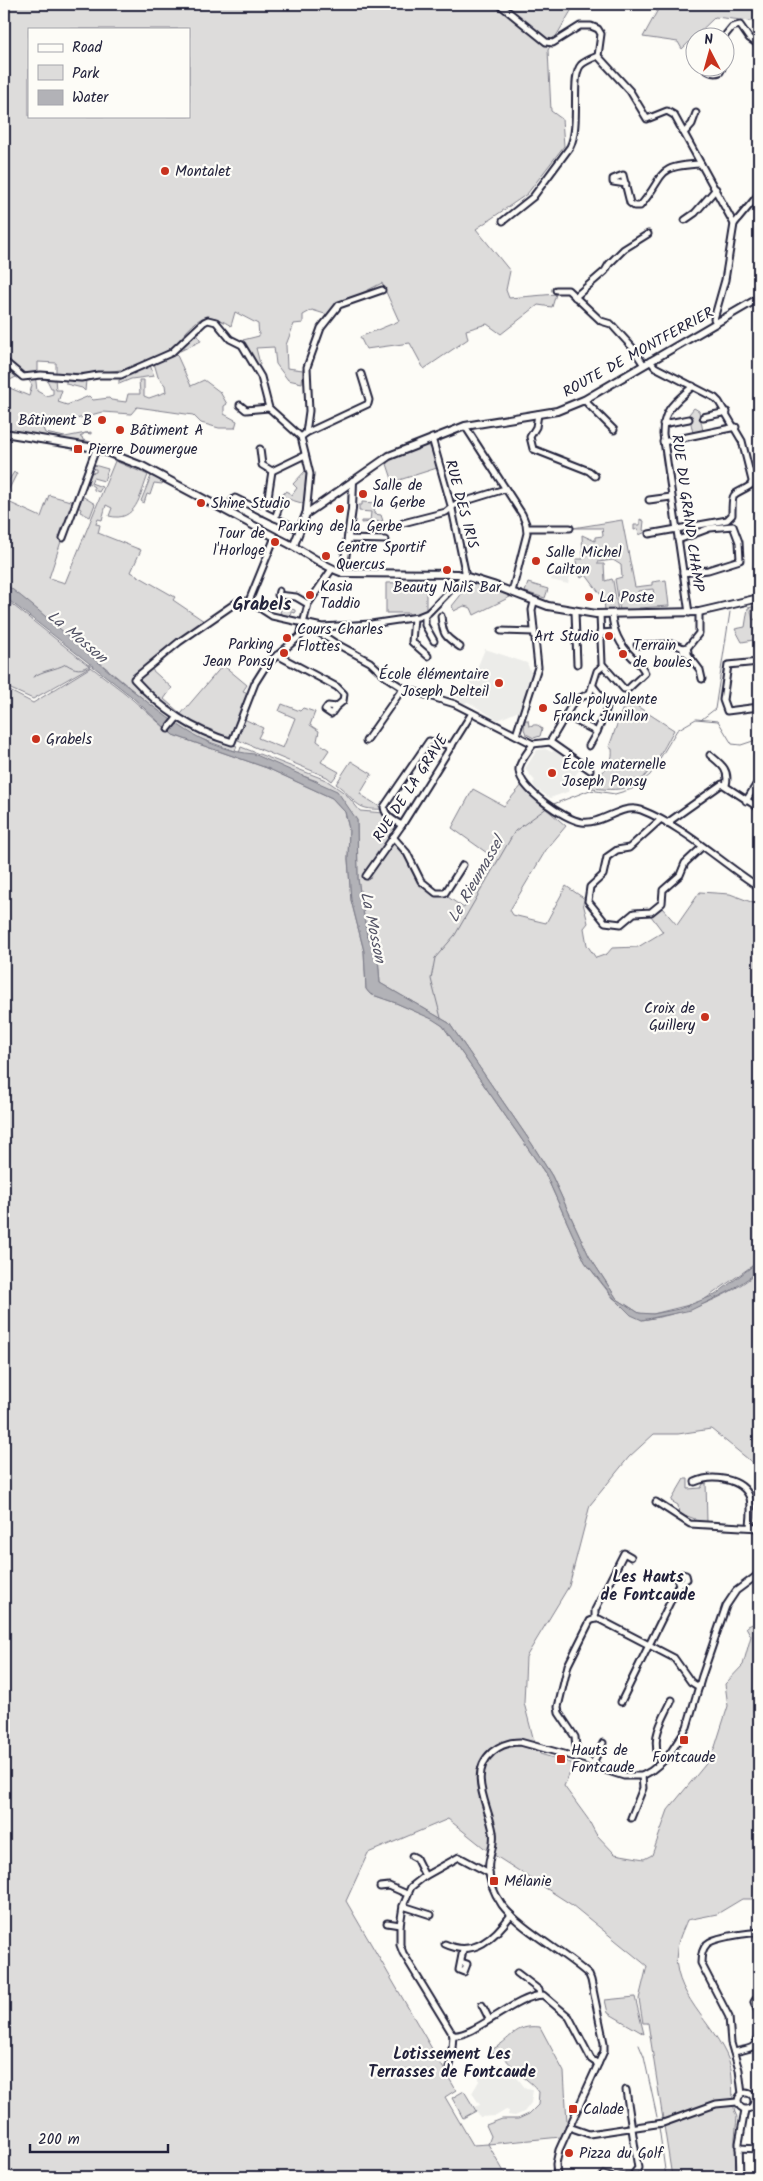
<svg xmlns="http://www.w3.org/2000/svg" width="763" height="2181" viewBox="0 0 763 2181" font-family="Kalam,sans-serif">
<rect width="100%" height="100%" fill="#fdfcf7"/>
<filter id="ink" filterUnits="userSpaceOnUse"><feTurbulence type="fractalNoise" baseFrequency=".02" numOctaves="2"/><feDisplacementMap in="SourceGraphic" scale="10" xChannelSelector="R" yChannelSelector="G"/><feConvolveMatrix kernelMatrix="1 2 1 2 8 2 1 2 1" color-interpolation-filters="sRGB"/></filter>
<g filter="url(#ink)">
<g fill="#ecece9">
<polygon points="555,565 572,569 568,584 551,580"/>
<polygon points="485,649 527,663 531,673 519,711 498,720 468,702 462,704 460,699 454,696 465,688 472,680"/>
<polygon points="545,749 552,752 554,750 580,769 574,777 570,776 565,783 570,791 550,798 535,788 533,783 535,781 525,769 537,750"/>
<polygon points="498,2064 509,2067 526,2089 533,2090 531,2103 524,2112 515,2116 508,2115 509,2111 506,2110 496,2116 480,2117 474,2107 480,2105 472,2093 479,2081 479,2075"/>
</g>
<g fill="#dddcdb" stroke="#807f8b" fill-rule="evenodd">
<path d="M4 4H575L548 50 551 111 562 119 564 146 527 194 476 229 510 271 506 290 509 298 556 294 552 307 538 305 501 334 487 324 466 330 468 339 424 369 410 343 366 349 360 337 399 321 382 283 338 305 328 315 312 310 303 315V323L294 324 286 345 287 368 303 370 302 383 288 380 276 364 274 347 256 348 260 364 256 366 243 340 259 336 258 324 235 312 231 326C223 321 211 314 202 318 189 325 180 342 168 350 134 374 96 374 56 373V363L38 362V372L35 373 37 391 46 396 53 394V388H51L47 380 42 379V377L55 378 56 390H62L58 402 67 405 89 396 93 400 109 398 111 400 126 402 128 394H140L139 380H144V396L149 398 166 392 165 385 158 377 154 363 175 351 191 386 204 380 220 392 227 404 224 406V414L237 421 235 428H219L201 423 193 415 137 407 131 414 102 412 43 428 45 433 65 437 91 432V434L85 433 80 437H82L83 440 114 448 118 450V452L76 441 4 429V420L8 412 4 409ZM29 29H189V116H29ZM22 374H24L32 385 29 396 5 386 8 381Z"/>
<polygon points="661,4 759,4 759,22 715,17 682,49 678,42 643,37"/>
<polygon points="200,327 202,331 197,334 201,341 180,351 177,349"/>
<polygon points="150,365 154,376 131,379 119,384 119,380"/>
<polygon points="66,379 86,380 85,391 82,388 66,384"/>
<polygon points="694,408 699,411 703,431 693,433 689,414"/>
<polygon points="426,444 432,449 437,468 393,482 386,461 388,459"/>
<path d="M115 461 148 475C140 495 136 523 109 516L112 508 106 505 102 520 98 519 96 524 100 525 98 533 141 550 131 572 175 597 173 600 204 621 178 640 132 679 153 702 174 719 171 722 4 583V500L41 517 49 495 74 502 49 578 65 583Z"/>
<polygon points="94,465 108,469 104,481 93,478 91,483 102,487 99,492 94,490 94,487 87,482 90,473 96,472 96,469 92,469"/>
<polygon points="307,469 309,473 305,504 288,499 284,509 275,503 286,491 292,495 297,488 293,484"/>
<polygon points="14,472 17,473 4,499 4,488"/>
<polygon points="151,476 164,481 162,484 154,483 150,495 147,494 144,503 141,501"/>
<polygon points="82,496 95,504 90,517 80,512 81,509 78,507"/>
<polygon points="362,502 375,503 374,514 381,515 383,521 361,523 361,521 370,521 371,512 359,511 359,505 362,505"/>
<polygon points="640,519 644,521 643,530 646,532 639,535 638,529 634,530 634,525 640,525"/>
<path d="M622 520 635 587 652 585V582L666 580 669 606 639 608V611H620L615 579 622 577 621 565 613 560 598 562V564H604L605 581 612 579 613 581 618 611H605L604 599 586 575 581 578 577 570 576 559H583L582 535 595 541V537L603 536 602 528H573ZM653 589 654 594 639 598 638 591Z"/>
<polygon points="469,580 512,596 474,615 471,608 464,606 454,611 452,606 460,596"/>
<polygon points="426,582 426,611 409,616 409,613 386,613 386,583"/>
<polygon points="528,583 548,589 545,598 525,592"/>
<polygon points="4,598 87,664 91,666 33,699 4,686"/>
<polygon points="759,605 759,608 753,608 751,611 753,620 759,617 758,627 759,627 759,639 742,642 735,629 745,627 748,608"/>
<polygon points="285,607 295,610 295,613 291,612 290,618 280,614 281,608 285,609"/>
<path d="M223 665 247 685 243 691 248 693C244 703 235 732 229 736 198 738 157 701 137 679L150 668 172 688 164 699 181 714Z"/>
<path d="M91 667 125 693 173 735 267 768 332 798 345 812 349 829 348 859 351 900 364 951 366 989 370 994 396 1003 433 1019 443 1026 545 1173 585 1262 613 1298 642 1320C684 1314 727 1299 759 1271V1468L711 1429 678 1434H654L629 1457 590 1505 569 1586 526 1657 524 1703 534 1741 540 1754 574 1764 564 1786 588 1819 596 1834 615 1854 644 1859 652 1855 668 1810 705 1765 715 1747 728 1706 725 1684 743 1665 751 1636 746 1627 759 1621V1899H742L717 1914 687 1920C683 1930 678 1940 677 1949 670 1993 715 2023 729 2061 735 2077 730 2106 737 2117L735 2138 736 2177H672L648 2023H643L639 1999 647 1966 572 1905 488 1851 448 1819 368 1853 346 1901 456 2090 445 2097 473 2145 488 2144 491 2136 486 2125 502 2119H518L529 2114 538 2105 539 2092C533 2084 528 2081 521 2075 512 2068 507 2058 497 2052L492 2053 491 2050C512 2040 513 2024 540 2027L564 2072 567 2122 561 2137 488 2144 507 2177H4V688L33 703Z"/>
<path d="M626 699 674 730C664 747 649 781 629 787 616 791 603 789 590 788L586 783C600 775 614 767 612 749L609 747Z"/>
<polygon points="282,704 300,711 303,708 315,712 310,725 319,731 317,741 329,750 321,762 339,772 332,781 327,777 238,740 242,718 263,728 258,738 283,748 295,718 279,711"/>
<path d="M525 720H528L529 726C534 725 538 723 542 729L540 736 534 738 526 734 524 729Z"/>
<polygon points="176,721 202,735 237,746 235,751 193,736 175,724"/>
<polygon points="241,747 326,780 346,794 360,811 384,813 387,818 398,826 396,837 406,846 423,880 464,908 494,858 452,828 473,789 504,806 523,784 544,807 566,826 546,850 510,910 513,915 546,923 566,886 585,899 583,903 588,923 584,928 587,945 596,958 607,954 612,948 638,947 663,932 651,916 662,908 677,925 700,892 730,894 759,905 759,1261 701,1302 653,1314 644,1314 639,1313 617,1299 589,1256 552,1176 532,1144 449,1023 380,983 378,957 367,935 358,879 357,820 317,781 239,753"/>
<path d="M351 761 372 774 360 794 383 809C353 811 357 799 336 784Z"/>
<polygon points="684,1479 688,1479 688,1489 701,1488 703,1484 706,1482 707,1522 694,1521 695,1519 687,1516 685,1519 679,1515 678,1505 671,1501"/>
<polygon points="635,1997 644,2034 608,2013 605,2000"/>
<polygon points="464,2091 476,2111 463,2118 452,2098"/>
</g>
<path fill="#b2b2b7" stroke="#787885" d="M4 583C52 619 94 661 141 697 177 725 207 750 254 754L337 791 357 820 358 879 367 935 378 957 380 983 449 1023 532 1144 552 1176 589 1256 617 1299 639 1313 653 1314 679 1309 715 1295 759 1261V1271L730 1291 691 1310 642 1320 631 1315 614 1298 585 1262 545 1173 443 1026 432 1019 396 1003 370 994 366 989 364 951 351 900 348 859 349 829 345 812 332 798 267 768 173 735 131 696 6 598 4 596Z"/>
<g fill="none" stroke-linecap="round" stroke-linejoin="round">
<g stroke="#787885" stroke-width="1">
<path d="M33 677C43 670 55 670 66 664 75 670 82 671 91 664"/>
<polyline points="702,719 715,709 730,612"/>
<polyline points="551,805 590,790 615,794 632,789 650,775 677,730 696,719 718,721 732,744 741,745 759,739"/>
<polyline points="441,1018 431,979 435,958 455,935 515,831 548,807"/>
<polyline points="639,2045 644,2057 657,2117"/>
<polyline points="659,2127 666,2177"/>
</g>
<g stroke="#22223b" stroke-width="9">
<g id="minor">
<polyline points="499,4 546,42 553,43 580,26 591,26 598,29 601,34 598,56 630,91 647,119 667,111 674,115 734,224"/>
<polyline points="723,38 732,27 740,25 749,38 759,45"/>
<path d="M705 68C709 73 715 74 720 72L722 68"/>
<polyline points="684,133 692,124 696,113"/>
<path d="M626 184 613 182V179L623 175 630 203 634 206H640C667 175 653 166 701 164"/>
<polyline points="685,220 695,213 716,189"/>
<path d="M503 221 533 197 570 147C581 125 570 77 581 65 585 61 593 58 598 56"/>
<polyline points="556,290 568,290 601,321 611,324 632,347 644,365"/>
<polyline points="575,297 605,271 609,264 624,249 648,234"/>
<polyline points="755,300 759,308"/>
<polyline points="716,323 714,319 725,280 734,224 759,194"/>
<polyline points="4,361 23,377 41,375 81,378 98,375 121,375 171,353 204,322 208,320 216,322 230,339 242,345 261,377 269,408 301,437 310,474 306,514"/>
<polyline points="584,400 614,430"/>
<polyline points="240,405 246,410 269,408"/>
<polyline points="538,414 536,427 530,437 533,449 589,471 595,476"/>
<polyline points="703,417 727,412"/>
<polyline points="663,424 689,419"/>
<polyline points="465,426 522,514 526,524 527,533 512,592"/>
<polyline points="306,433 368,404 369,400 361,374"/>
<polyline points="301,437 306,433 309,411 307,367 321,328 339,305 382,290"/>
<polyline points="663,442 736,427"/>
<polyline points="260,449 262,465 272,471 305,455"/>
<polyline points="649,500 671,497"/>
<polyline points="225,509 235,498 300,530"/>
<polyline points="262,512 268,497 272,471"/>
<polyline points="275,518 279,507"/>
<polyline points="403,523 446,512 456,504 505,489"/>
<polyline points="527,528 570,528"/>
<path d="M649 534 727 520 732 515C732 488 733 497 751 485L752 481 742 441 719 402 715 398 655 367 650 361"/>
<polyline points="63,538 96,449"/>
<polyline points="348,539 385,540"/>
<polyline points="678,540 710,528 733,526 739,542 740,560 708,570 683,573"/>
<polyline points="279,591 278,595 296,597 308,604"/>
<path d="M249 601 237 602 179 642 134 679C162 710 192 730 232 742L255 683 267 664 300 636 308 604 332 569"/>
<polyline points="249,601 272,616 322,627 371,624 418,617 428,613 464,576 465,571 452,509 432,438"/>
<polyline points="249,601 275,537"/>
<polyline points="575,612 577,664"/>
<path d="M689 613 663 434C663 408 676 402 693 386"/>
<path d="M600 614 602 664 624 689H628L645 673C642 665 637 662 632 657 620 645 613 631 612 615"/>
<polyline points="425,615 425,625 434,641"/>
<path d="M441 616C443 635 444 636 460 647"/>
<polyline points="414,618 412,642 428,656"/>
<polyline points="309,626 335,643 370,662 386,677 403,688 455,704 533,744"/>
<polyline points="501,631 534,632"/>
<polyline points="600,633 615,632"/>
<polyline points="637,645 674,644 683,648 687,647 688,652 683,652 683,648"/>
<polyline points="688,647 699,633 699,612"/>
<polyline points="687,653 700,670 702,679"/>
<polyline points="277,655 337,687 344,694 343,701 336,707 328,706 325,710 331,714 336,707"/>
<polyline points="759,662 728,665 723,700 727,711 759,707"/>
<polyline points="565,715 597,732 608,705 593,686"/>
<polyline points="168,729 177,718"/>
<polyline points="516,735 538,667 532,610 534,602"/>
<polyline points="366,741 403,688"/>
<polyline points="550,742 590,770"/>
<path d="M533 744C529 751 518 763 519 771 521 790 565 820 582 822 602 825 622 803 641 810 685 827 720 862 759 887"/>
<polyline points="533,744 550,742 574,701 590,693 597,671 603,666"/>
<polyline points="589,746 597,732"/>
<path d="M710 755C721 764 730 770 726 785"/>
<polyline points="746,801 759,780"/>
<polyline points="660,820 629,848 617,850 607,857 603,875 590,887 588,901 605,922 621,924 634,913 651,912 662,903 663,890 680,875 685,863 702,847"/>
<polyline points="667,823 722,784 759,808"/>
<path d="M402 825C394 821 385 816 384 807L429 741 452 746"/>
<polyline points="393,837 407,853 421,881 436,893 445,893 463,865"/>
<polyline points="366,876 402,825 472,713"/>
<path d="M695 1482C712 1474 743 1478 750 1498 752 1507 751 1517 750 1526"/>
<polyline points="656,1502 690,1524 759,1528"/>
<polyline points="595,1619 599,1619 674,1658 691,1682 699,1687"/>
<polyline points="621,1702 679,1584 687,1579 686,1575 682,1574 677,1579 679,1584"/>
<polyline points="577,1758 575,1737 559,1713 558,1707 568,1665 590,1621 595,1619 595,1610 624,1553 631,1557"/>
<polyline points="593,1763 603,1743"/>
<path d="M661 1763C649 1738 662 1722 672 1700"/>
<polyline points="631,1818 643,1788 642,1776"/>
<polyline points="412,1856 416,1858 425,1876"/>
<polyline points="380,1887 389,1886 407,1894"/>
<polyline points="403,1906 431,1915"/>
<polyline points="387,1923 400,1925"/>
<path d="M445 1944C474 1958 495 1937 511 1915"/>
<polyline points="461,1962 467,1964 464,1972 459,1970 463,1950"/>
<polyline points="517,1973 539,1990 540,1995"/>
<polyline points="759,1999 756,1999 754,2002 759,2014"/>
<polyline points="482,2005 489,2019"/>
<polyline points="453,2035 403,1953 400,1945 400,1925 403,1906 411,1887 425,1876 459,1857 489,1873"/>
<path d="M453 2035C473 2038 517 1995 543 1995L569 2017 591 2059 598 2064"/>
<path d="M734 2052C750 2048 756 2051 759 2032"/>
<polyline points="449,2068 451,2062 453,2035"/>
<circle cx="746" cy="2101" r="8"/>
<path d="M742 2094 739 2070 731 2043 729 2017 701 1963C701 1956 702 1949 707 1944 716 1936 747 1934 759 1932"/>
<polyline points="569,2127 589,2134 663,2123 716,2104 737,2102"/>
<polyline points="739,2148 759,2149"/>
<polyline points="603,2175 611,2177"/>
<path d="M557 2177 556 2164 559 2150 604 2051V2043L591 1980 589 1975C564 1952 521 1930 502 1905 493 1892 487 1878 489 1862 491 1851 495 1842 493 1832 489 1806 467 1774 492 1752 500 1745 509 1742 520 1742L586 1760 605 1770 624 1776H642L651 1771 667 1758 687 1727 702 1676 726 1606 736 1591 759 1574"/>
<polyline points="620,2177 632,2176 638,2168 626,2090"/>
<polyline points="740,2177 739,2143 745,2110"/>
</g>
</g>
<g stroke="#22223b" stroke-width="10">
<g id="tertiary">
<path d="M4 433 95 448 109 453 142 466 275 537C299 547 318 564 343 573L458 574 493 585 548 606 596 614 699 612 759 598"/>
<polyline points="294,545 306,514 389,456 465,426 557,411 584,400 759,298"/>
<polyline points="343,573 352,509 353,481"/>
</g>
</g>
<use href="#minor" stroke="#fdfcf7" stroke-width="5"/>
<use href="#tertiary" stroke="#fdfcf7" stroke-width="6"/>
</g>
</g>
<g fill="#c8321e" stroke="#fdfcf7" stroke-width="2">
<circle cx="165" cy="171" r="5"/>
<circle cx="102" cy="420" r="5"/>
<circle cx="120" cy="430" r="5"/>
<rect x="73" y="444" width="10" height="10" rx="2.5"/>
<circle cx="363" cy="494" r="5"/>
<circle cx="201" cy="503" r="5"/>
<circle cx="340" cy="509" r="5"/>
<circle cx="275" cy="542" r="5"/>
<circle cx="326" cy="556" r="5"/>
<circle cx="536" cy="561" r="5"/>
<circle cx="447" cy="570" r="5"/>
<circle cx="310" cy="595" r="5"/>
<circle cx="589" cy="597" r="5"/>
<circle cx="609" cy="636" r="5"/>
<circle cx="287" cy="638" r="5"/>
<circle cx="284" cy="653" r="5"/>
<circle cx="623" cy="654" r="5"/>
<circle cx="499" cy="683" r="5"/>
<circle cx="543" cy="708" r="5"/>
<circle cx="36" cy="739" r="5"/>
<circle cx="552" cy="773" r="5"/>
<circle cx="705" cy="1017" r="5"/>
<rect x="679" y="1735" width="10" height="10" rx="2.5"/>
<rect x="556" y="1754" width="10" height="10" rx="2.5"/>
<rect x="489" y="1876" width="10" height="10" rx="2.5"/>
<rect x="568" y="2104" width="10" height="10" rx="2.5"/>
<circle cx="569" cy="2153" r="5"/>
</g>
<g text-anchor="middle" stroke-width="4.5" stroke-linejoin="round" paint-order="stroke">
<g font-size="15" fill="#22223b" stroke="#fdfcf7" text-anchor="start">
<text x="175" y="176">Montalet</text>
<text x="92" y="425" text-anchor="end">Bâtiment B</text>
<text x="130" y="435">Bâtiment A</text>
<text x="88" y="454">Pierre Doumergue</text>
<text x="373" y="490">Salle de<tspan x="373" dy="17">la Gerbe</tspan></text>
<text x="211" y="508">Shine Studio</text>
<text x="340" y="531" text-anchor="middle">Parking de la Gerbe</text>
<text x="265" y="538" text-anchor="end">Tour de<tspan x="265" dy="17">l'Horloge</tspan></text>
<text x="336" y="552">Centre Sportif<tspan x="336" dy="17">Quercus</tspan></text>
<text x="546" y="557">Salle Michel<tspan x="546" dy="17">Cailton</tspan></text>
<text x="320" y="591">Kasia<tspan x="320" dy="17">Taddio</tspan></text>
<text x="447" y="592" text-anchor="middle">Beauty Nails Bar</text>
<text x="599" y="602">La Poste</text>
<text x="297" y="634">Cours Charles<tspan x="297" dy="17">Flottes</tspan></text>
<text x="599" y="641" text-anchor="end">Art Studio</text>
<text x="274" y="649" text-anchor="end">Parking<tspan x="274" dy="17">Jean Ponsy</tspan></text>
<text x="633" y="650">Terrain<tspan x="633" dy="17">de boules</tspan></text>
<text x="489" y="679" text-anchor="end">École élémentaire<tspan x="489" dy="17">Joseph Delteil</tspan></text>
<text x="553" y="704">Salle polyvalente<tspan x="553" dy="17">Franck Junillon</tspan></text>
<text x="46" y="744">Grabels</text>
<text x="562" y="769">École maternelle<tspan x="562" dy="17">Joseph Ponsy</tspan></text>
<text x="695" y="1013" text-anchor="end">Croix de<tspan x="695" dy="17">Guillery</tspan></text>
<text x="571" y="1755">Hauts de<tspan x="571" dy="17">Fontcaude</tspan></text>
<text x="684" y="1762" text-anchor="middle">Fontcaude</text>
<text x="504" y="1886">Mélanie</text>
<text x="583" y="2114">Calade</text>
<text x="579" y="2158">Pizza du Golf</text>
</g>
<g font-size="15" fill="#22223b" stroke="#fdfcf7">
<text transform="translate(638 352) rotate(-29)" y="5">ROUTE DE MONTFERRIER</text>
<text transform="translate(462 504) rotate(75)" y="5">RUE DES IRIS</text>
<text transform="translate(688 513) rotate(82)" y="5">RUE DU GRAND CHAMP</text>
<text transform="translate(410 788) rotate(-57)" y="5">RUE DE LA GRAVE</text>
</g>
<g font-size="16" font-style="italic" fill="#545466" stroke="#fdfcf7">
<text transform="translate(78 636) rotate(40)" y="6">La Mosson</text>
<text transform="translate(475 879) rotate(-60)" y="6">Le Rieumassel</text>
<text transform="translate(374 927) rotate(78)" y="6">La Mosson</text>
</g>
<g font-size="16" font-weight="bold" fill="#22223b" stroke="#fdfcf7">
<text x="648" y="1582">Les Hauts<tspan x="648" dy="18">de Fontcaude</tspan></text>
<text x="452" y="2059">Lotissement Les<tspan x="452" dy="18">Terrasses de Fontcaude</tspan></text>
</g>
<g font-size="18" font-weight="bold" fill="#22223b" stroke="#fdfcf7">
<text x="262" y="610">Grabels</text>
</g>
</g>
<rect width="763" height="2181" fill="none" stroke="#fdfcf7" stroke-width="20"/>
<rect x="10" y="10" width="743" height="2161" fill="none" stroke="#22223b" stroke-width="2" filter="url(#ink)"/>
<rect x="28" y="28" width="162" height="90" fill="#fdfcf7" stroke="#a5a5ac"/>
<rect x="38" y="44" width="25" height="8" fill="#fdfcf7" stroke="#a5a5ac"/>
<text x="72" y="52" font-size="15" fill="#22223b">Road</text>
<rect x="38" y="65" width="25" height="15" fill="#dddcdb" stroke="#a5a5ac"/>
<text x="72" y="78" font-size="15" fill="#22223b">Park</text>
<rect x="38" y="90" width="25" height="15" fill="#b2b2b7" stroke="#a5a5ac"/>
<text x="72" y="102" font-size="15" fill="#22223b">Water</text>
<g transform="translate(710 52) rotate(354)"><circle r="24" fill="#fdfcf7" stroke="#a5a5ac"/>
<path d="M0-4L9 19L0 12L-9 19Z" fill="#c8321e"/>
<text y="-8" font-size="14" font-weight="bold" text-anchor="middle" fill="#22223b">N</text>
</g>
<path d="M30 2144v8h138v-8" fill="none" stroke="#22223b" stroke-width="2.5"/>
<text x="38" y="2144" font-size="15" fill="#22223b" stroke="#fdfcf7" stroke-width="4" paint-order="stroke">200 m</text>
</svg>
